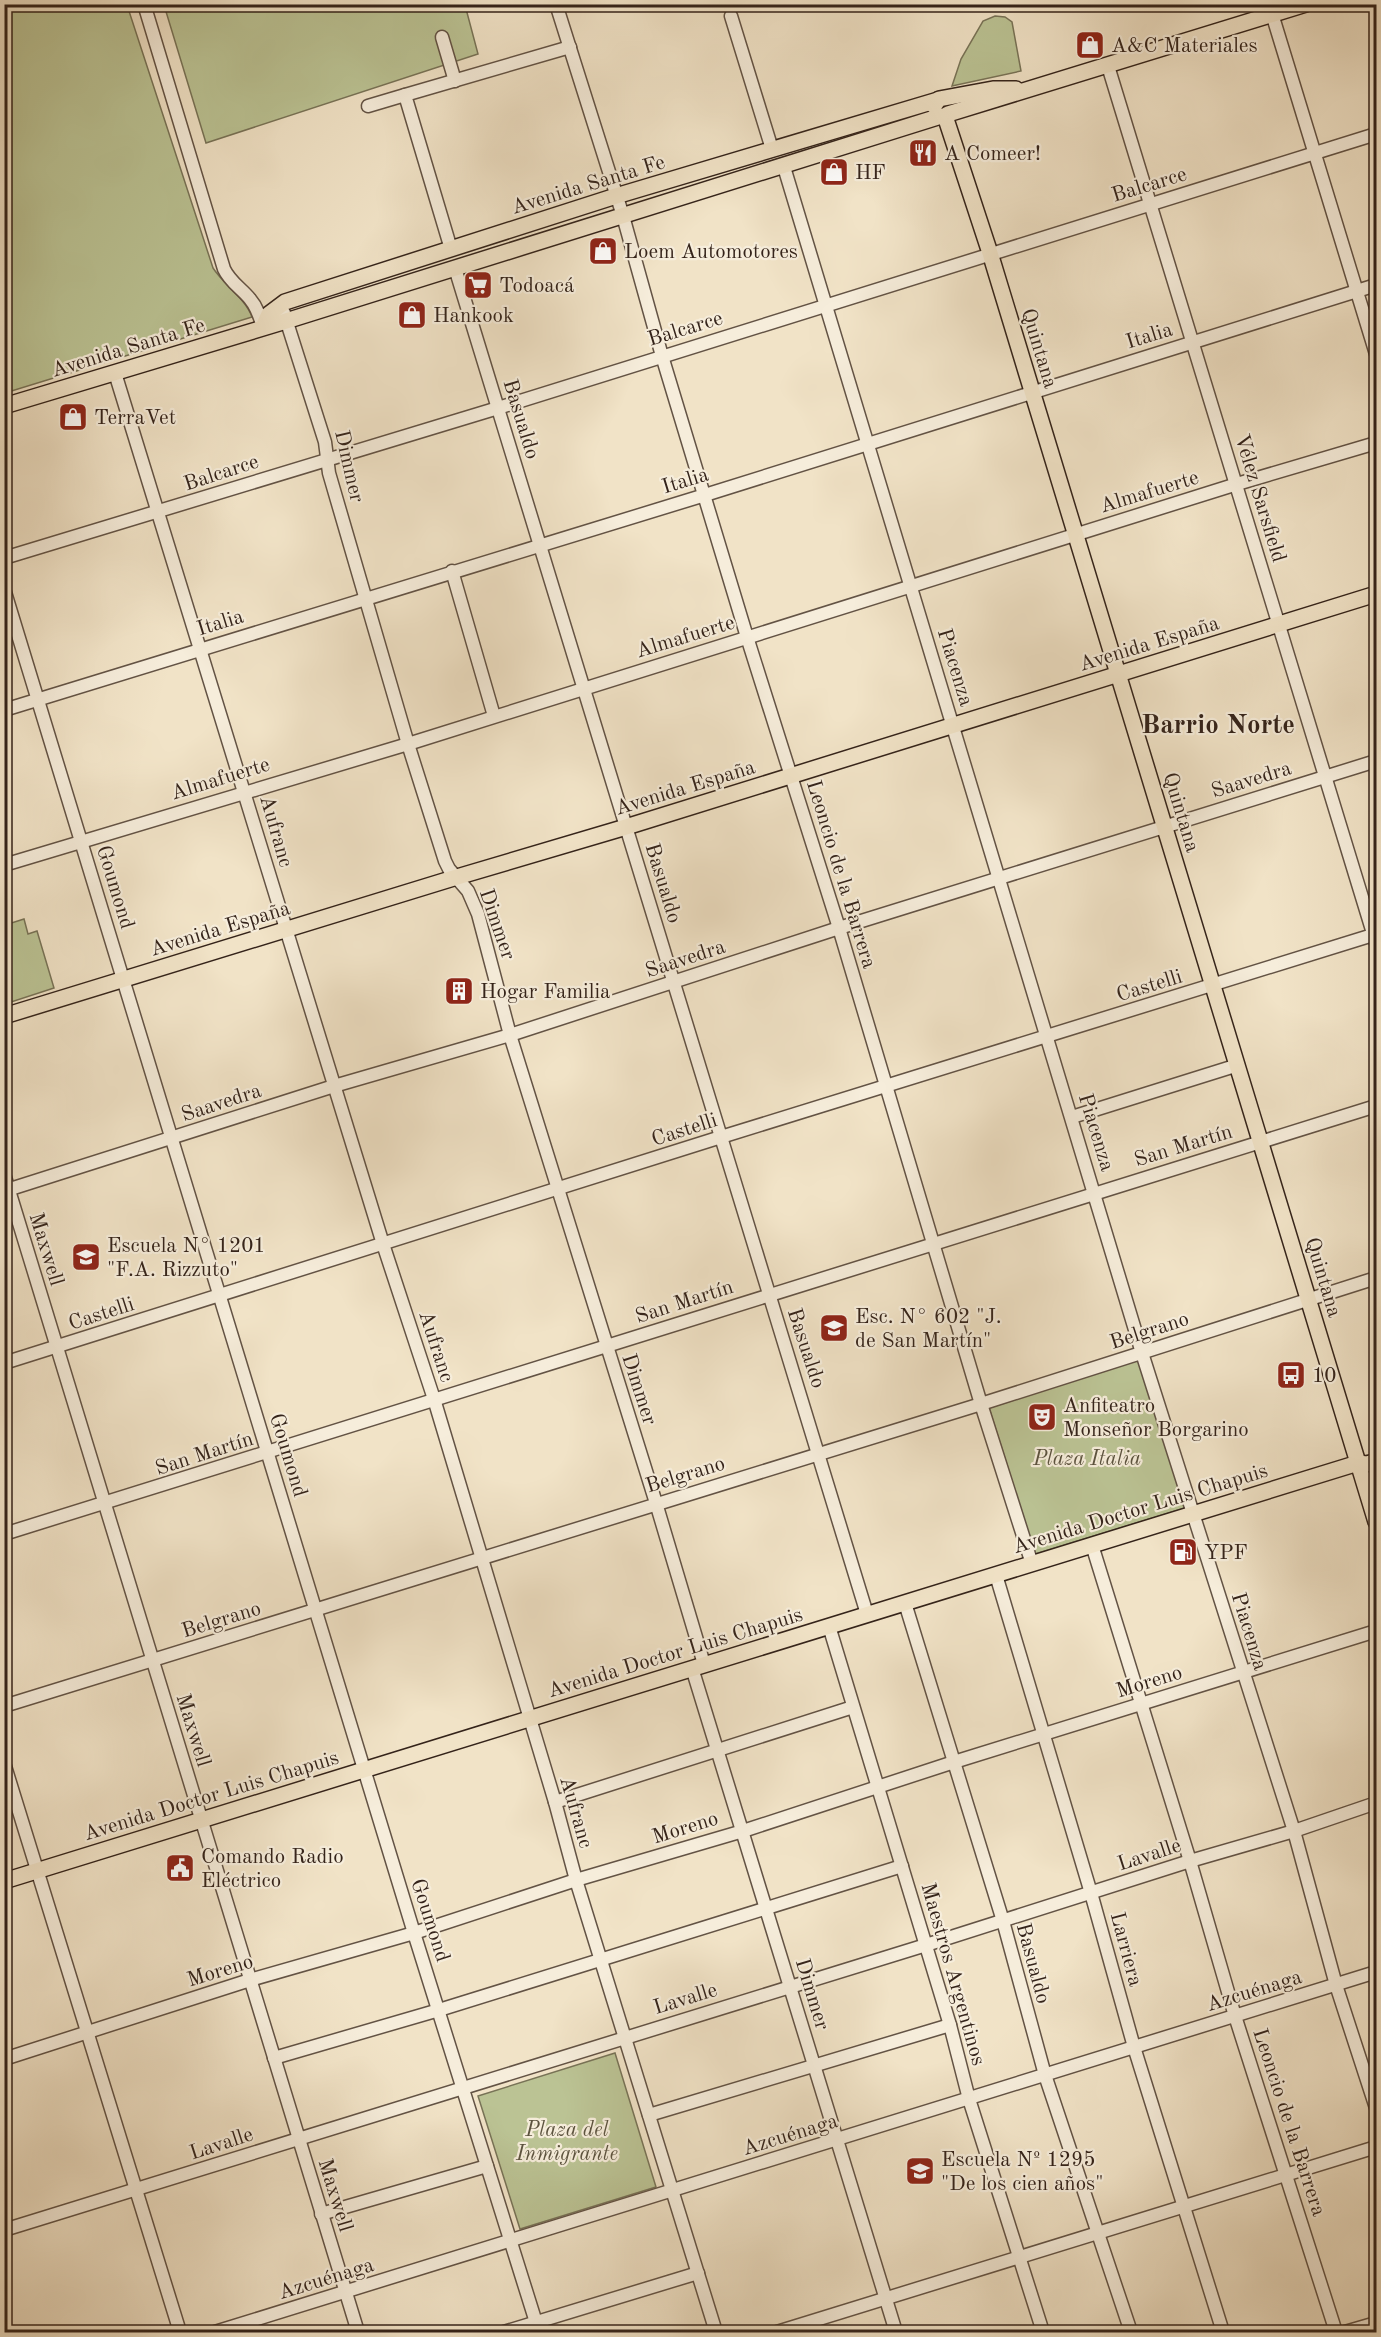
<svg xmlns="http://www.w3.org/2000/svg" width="1381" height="2337" viewBox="0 0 1381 2337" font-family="'Old Standard TT',serif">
<rect width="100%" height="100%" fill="#f1e3c7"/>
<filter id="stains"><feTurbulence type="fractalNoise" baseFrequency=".00333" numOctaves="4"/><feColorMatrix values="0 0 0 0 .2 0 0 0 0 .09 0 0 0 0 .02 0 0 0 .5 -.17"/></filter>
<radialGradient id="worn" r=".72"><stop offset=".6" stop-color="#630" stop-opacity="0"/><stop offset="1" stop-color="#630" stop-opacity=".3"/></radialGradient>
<g fill="#bbc394" stroke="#787357" stroke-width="1.5">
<path d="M5 5H127L213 268C224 285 246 299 252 317L5 393Z"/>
<polygon points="164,5 465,5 478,54 206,143"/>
<polygon points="995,16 1005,17 1012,22 1021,71 952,86 961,59 983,21"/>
<polygon points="24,919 28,934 37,931 54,988 5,1004 5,925"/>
<polygon points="1138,1360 1185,1508 1035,1554 989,1408"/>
<polygon points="615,2053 656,2187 520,2229 478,2096"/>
</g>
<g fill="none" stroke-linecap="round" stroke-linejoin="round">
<g stroke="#635345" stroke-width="15">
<g id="minor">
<path d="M144 4 224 269C230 282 241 288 250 299 257 307 260 317 263 327"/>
<polyline points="556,4 623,216 662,356 747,637 839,928 981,1404 1032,1564"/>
<polyline points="1269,4 1376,354"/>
<polyline points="731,16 772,149"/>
<polyline points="442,37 455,81"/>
<polyline points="1108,66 1376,943"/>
<polyline points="368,106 405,95"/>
<polyline points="784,167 1142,1353 1294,1831 1336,1985 1376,2108"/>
<polyline points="451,249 405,95 570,47"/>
<polyline points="455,268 867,1614"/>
<polyline points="278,306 284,313 325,442 329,473 408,744 445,861 449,869 468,891 478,914 510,1035 656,1503 704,1664"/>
<polyline points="115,373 383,1244 434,1399 555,1802 576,1880 716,2332"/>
<polyline points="4,558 498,408 1376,134"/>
<polyline points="452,571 494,716"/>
<polyline points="4,589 414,1933 539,2332"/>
<polyline points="4,710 705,495 1376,285"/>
<polyline points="4,865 408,744 1237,484 1376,443"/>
<polyline points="1072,1117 1238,1065"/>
<polyline points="4,1174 358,2332"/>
<polyline points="4,1191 334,1086 510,1035 839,928 1376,761"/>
<polyline points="4,1363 721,1137 1376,934"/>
<polyline points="4,1534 1376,1106"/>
<polyline points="1092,1545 1190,1861 1235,2016 1336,2332"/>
<polyline points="996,1575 1091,1893 1134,2047 1223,2332"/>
<polyline points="905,1603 1003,1921 1045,2075 1131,2332"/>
<polyline points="829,1626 950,2025 969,2099 1043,2332"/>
<polyline points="692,1668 896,2332"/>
<polyline points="4,1706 981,1404 1376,1278"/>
<polyline points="4,1763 180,2332"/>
<polyline points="555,1802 853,1707"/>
<polyline points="274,2058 439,2010 902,1866"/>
<polyline points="4,2059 250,1980 414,1933 576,1880 743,1831 954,1762 1376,1631"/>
<polyline points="649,2115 950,2025"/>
<polyline points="321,2214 487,2166"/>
<polyline points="4,2230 926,1945 1190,1861 1294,1831 1376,1803"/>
<polyline points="215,2332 1376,1972"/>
<polyline points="504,2332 698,2273"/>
<polyline points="777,2332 1376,2147"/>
<polyline points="1345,2332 1376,2323"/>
</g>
</g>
<g stroke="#34231a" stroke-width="18">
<g id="major">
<polyline points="934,106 939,99 993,89 1016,89"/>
<polyline points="948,114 1306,4"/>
<polyline points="945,116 990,253 1376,1522"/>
<polyline points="263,327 269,314 285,302 616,196 938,100"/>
<polyline points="4,406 286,321 941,116"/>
<polyline points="4,1016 457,877 626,827 1376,594"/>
<polyline points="4,1881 1358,1463 1367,1464 1376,1461"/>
</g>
</g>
<use href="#minor" stroke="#f6eddb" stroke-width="12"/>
<use href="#major" stroke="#f1e3c7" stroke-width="15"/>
</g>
<defs>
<g id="shop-square" transform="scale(1.5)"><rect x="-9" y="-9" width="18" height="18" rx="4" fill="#8f2418" stroke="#f6eddb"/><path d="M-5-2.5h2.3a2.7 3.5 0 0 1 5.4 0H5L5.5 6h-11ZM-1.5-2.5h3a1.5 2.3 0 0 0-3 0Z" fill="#fff"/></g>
<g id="restaurant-square" transform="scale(1.5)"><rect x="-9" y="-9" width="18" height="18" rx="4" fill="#8f2418" stroke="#f6eddb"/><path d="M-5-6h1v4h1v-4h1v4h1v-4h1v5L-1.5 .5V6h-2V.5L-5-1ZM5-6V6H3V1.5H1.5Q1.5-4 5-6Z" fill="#fff"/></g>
<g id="supermarket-square" transform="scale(1.5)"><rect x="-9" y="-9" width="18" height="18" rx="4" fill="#8f2418" stroke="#f6eddb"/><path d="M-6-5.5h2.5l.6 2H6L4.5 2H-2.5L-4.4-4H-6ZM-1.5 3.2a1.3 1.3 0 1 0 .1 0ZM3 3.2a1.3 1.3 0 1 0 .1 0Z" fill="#fff"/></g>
<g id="building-square" transform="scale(1.5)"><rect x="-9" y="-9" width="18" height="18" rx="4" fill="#8f2418" stroke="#f6eddb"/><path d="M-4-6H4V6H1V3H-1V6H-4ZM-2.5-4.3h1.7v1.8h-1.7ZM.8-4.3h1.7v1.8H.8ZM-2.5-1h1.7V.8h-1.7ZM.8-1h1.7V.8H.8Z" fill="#fff"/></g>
<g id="school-square" transform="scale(1.5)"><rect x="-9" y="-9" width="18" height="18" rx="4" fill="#8f2418" stroke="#f6eddb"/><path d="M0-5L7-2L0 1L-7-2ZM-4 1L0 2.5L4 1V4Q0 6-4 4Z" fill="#fff"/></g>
<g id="bus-square" transform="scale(1.5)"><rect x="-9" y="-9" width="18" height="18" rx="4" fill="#8f2418" stroke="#f6eddb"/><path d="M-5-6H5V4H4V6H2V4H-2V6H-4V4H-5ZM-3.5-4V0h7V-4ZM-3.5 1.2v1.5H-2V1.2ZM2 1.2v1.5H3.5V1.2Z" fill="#fff"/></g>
<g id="theatre-square" transform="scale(1.5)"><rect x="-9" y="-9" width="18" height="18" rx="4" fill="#8f2418" stroke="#f6eddb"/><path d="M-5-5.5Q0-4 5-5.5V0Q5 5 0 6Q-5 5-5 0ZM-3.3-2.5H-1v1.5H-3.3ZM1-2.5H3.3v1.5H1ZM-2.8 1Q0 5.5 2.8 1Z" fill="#fff"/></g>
<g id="fuel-square" transform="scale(1.5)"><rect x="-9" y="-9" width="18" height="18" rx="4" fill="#8f2418" stroke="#f6eddb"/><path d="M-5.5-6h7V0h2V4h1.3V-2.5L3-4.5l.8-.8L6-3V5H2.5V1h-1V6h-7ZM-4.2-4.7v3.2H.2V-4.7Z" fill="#fff"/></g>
<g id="civic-square" transform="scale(1.5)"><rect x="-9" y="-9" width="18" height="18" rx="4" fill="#8f2418" stroke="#f6eddb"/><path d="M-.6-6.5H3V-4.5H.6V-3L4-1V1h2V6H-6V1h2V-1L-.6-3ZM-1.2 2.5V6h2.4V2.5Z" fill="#fff"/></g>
</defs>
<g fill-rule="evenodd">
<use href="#shop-square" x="1090" y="45"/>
<use href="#restaurant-square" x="923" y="153"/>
<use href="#shop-square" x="834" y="172"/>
<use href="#shop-square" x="603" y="251"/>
<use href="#supermarket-square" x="478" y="285"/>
<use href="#shop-square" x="412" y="315"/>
<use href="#shop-square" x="73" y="417"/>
<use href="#building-square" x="459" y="991"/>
<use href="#school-square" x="86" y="1257"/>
<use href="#school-square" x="834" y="1328"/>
<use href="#bus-square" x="1291" y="1375"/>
<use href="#theatre-square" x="1042" y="1417"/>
<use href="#fuel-square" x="1183" y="1552"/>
<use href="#civic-square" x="180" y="1868"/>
<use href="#school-square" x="920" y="2171"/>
</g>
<g text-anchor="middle" stroke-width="4.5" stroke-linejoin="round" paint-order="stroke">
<g font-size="21" fill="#34231a" stroke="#f6eddb" text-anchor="start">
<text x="1111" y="52">A&amp;C Materiales</text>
<text x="944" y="160">A Comeer!</text>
<text x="855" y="179">HF</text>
<text x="624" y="258">Loem Automotores</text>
<text x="499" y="292">Todoacá</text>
<text x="433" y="322">Hankook</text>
<text x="94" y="424">TerraVet</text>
<text x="480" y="998">Hogar Familia</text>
<text x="107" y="1252">Escuela N° 1201<tspan x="107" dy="24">"F.A. Rizzuto"</tspan></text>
<text x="855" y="1323">Esc. N° 602 "J.<tspan x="855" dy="24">de San Martín"</tspan></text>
<text x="1312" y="1382">10</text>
<text x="1063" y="1412">Anfiteatro<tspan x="1063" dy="24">Monseñor Borgarino</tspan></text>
<text x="1204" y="1559">YPF</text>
<text x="201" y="1863">Comando Radio<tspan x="201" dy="24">Eléctrico</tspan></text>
<text x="941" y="2166">Escuela Nº 1295<tspan x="941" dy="24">"De los cien años"</tspan></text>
</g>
<g font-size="21" fill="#34231a" stroke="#f6eddb">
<text transform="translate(588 184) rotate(-17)" y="7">Avenida Santa Fe</text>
<text transform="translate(1149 184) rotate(-17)" y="7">Balcarce</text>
<text transform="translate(685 328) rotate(-17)" y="7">Balcarce</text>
<text transform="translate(1149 335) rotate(-17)" y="7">Italia</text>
<text transform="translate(128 347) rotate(-17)" y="7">Avenida Santa Fe</text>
<text transform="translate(1040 348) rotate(73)" y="7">Quintana</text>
<text transform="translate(522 419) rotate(73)" y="7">Basualdo</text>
<text transform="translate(350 466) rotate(77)" y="7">Dimmer</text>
<text transform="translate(221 472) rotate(-18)" y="7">Balcarce</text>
<text transform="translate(685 480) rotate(-17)" y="7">Italia</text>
<text transform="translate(1149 491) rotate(-17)" y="7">Almafuerte</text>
<text transform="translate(1261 498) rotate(73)" y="7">Vélez Sarsfield</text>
<text transform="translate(220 622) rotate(-17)" y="7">Italia</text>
<text transform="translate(685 636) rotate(-17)" y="7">Almafuerte</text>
<text transform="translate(1149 643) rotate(-17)" y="7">Avenida España</text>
<text transform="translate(956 667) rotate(73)" y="7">Piacenza</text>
<text transform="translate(220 778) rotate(-17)" y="7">Almafuerte</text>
<text transform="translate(1251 779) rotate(-17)" y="7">Saavedra</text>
<text transform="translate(685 787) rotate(-17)" y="7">Avenida España</text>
<text transform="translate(1182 812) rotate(73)" y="7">Quintana</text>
<text transform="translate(277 831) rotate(74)" y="7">Aufranc</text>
<text transform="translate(842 874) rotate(73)" y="7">Leoncio de la Barrera</text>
<text transform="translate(664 883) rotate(73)" y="7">Basualdo</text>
<text transform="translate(116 887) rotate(73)" y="7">Goumond</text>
<text transform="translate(498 924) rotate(71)" y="7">Dimmer</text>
<text transform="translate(220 928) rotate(-17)" y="7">Avenida España</text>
<text transform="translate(685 958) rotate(-18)" y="7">Saavedra</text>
<text transform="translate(1149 985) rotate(-17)" y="7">Castelli</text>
<text transform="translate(221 1102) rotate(-18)" y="7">Saavedra</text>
<text transform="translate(684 1129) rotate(-18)" y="7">Castelli</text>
<text transform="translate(1097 1132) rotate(73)" y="7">Piacenza</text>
<text transform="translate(1183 1145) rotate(-17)" y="7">San Martín</text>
<text transform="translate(47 1249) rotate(73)" y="7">Maxwell</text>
<text transform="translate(1324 1277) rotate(73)" y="7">Quintana</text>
<text transform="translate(684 1301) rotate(-18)" y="7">San Martín</text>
<text transform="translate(101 1313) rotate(-18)" y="7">Castelli</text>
<text transform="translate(1149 1330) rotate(-18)" y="7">Belgrano</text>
<text transform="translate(437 1346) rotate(72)" y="7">Aufranc</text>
<text transform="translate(807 1348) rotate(72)" y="7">Basualdo</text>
<text transform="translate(640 1389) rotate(72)" y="7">Dimmer</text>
<text transform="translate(204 1453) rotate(-18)" y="7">San Martín</text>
<text transform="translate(289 1455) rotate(73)" y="7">Goumond</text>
<text transform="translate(685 1474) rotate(-17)" y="7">Belgrano</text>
<text transform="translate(1140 1508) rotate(-17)" y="7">Avenida Doctor Luis Chapuis</text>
<text transform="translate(221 1619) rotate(-17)" y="7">Belgrano</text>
<text transform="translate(1250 1631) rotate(73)" y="7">Piacenza</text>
<text transform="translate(675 1652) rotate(-17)" y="7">Avenida Doctor Luis Chapuis</text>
<text transform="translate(1149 1681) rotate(-17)" y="7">Moreno</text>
<text transform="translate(194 1730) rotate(73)" y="7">Maxwell</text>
<text transform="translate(211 1795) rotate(-17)" y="7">Avenida Doctor Luis Chapuis</text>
<text transform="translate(577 1812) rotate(74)" y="7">Aufranc</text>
<text transform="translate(685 1827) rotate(-17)" y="7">Moreno</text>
<text transform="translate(1149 1854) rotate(-18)" y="7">Lavalle</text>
<text transform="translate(431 1920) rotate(72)" y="7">Goumond</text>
<text transform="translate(1127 1949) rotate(75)" y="7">Larriera</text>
<text transform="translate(1034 1963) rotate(75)" y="7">Basualdo</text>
<text transform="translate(220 1970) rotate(-17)" y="7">Moreno</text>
<text transform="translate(954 1974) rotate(74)" y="7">Maestros Argentinos</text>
<text transform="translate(1254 1990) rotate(-17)" y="7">Azcuénaga</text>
<text transform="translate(813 1994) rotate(73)" y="7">Dimmer</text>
<text transform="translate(685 1998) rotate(-17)" y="7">Lavalle</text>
<text transform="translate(1290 2122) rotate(72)" y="7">Leoncio de la Barrera</text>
<text transform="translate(790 2134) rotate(-17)" y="7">Azcuénaga</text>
<text transform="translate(221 2143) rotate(-18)" y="7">Lavalle</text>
<text transform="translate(336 2195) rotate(73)" y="7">Maxwell</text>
<text transform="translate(326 2278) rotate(-17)" y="7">Azcuénaga</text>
</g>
<g font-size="21" font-style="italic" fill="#5c533f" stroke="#f6eddb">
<text x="1087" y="1465">Plaza Italia</text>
<text x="567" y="2136">Plaza del<tspan x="567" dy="24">Inmigrante</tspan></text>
</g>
<g font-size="27" font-weight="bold" fill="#34231a" stroke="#f6eddb">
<text x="1218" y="733">Barrio Norte</text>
</g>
</g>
<rect width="1381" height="2337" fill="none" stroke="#f1e3c7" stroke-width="24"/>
<rect x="6" y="6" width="1369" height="2325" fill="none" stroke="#34231a" stroke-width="3"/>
<rect x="12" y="12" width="1357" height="2313" fill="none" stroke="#34231a" stroke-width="1.5"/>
<rect width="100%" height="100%" filter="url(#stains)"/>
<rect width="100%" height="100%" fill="url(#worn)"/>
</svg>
